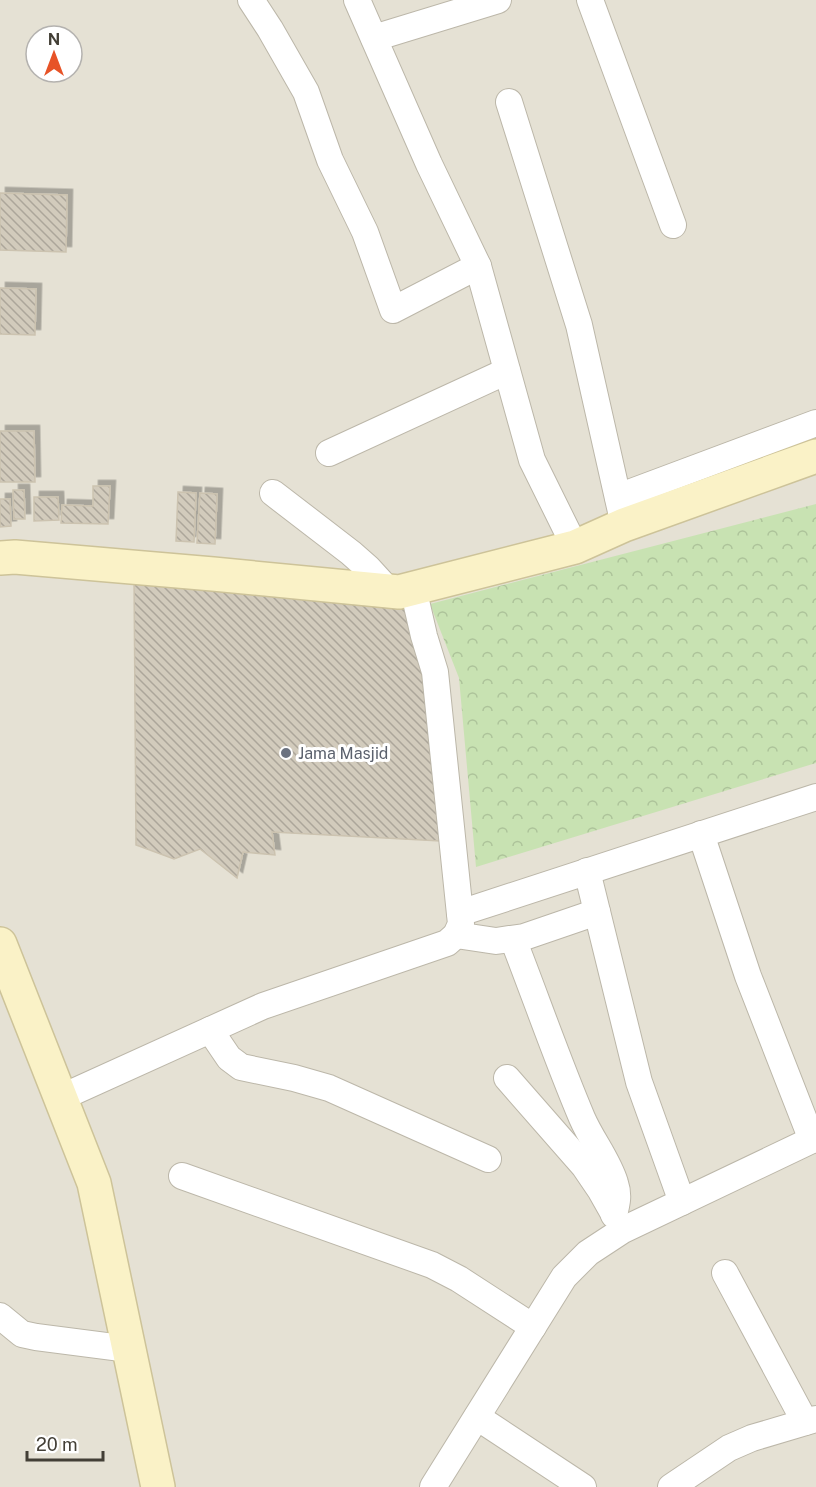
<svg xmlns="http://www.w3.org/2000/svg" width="816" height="1487" viewBox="0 0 816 1487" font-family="'Public Sans',sans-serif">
<defs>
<pattern id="park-crowns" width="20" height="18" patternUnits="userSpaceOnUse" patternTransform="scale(1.5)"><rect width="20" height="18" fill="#c8e2b2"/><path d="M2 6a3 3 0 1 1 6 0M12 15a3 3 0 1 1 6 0" fill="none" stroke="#adc39a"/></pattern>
<pattern id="building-back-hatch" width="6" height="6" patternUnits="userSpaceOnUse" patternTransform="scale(1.5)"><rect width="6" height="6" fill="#d2cbbc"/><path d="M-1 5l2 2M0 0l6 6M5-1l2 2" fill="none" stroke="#aca69a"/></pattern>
<filter id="shadow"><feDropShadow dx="5.5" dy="-5.5" stdDeviation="0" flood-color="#0004"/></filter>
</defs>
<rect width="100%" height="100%" fill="#f1efe6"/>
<path fill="#e5e1d4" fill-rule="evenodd" d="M0 0H816V1487H0ZM36 36H72V72H36Z"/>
<polygon fill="url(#park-crowns)" points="816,504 816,763 476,867 459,678 430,604"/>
<g fill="url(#building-back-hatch)" stroke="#ccc3b0" stroke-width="1.5" filter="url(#shadow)">
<polygon points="0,193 67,195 66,252 0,250"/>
<polygon points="0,288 36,289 35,335 0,334"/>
<polygon points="0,431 34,431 35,482 0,482"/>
<polygon points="93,486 110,486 108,524 61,523 62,505 93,506"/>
<polygon points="13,490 24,490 25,519 14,519"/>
<polygon points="178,492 196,493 194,542 176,541"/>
<polygon points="200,493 217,494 215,544 197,543"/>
<polygon points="34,497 58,497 59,520 34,521"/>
<polygon points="0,499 10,499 11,526 0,527"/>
<polygon points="134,574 412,606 433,675 440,841 272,832 275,855 243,852 237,878 200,849 174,859 136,845"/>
</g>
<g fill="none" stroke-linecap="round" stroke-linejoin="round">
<g stroke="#bcb7a9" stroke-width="28">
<g id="minor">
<polyline points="251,0 270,29 306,92 330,160 365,232 393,310 478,266"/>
<polyline points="357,0 429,164 478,266 532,460 575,547"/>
<polyline points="590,0 673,225"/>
<polyline points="374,38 498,0"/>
<polyline points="509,102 579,325 624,525"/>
<polyline points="329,453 507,371"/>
<polyline points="273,493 351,553 368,568 389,591"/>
<polyline points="618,497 816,423"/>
<polyline points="701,834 748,976 812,1140"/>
<polyline points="587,871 639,1082 682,1202"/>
<polyline points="460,913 816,797"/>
<polyline points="456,935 496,941 524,937 597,912"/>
<path d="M513 939C536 998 557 1059 582 1118 592 1141 608 1160 615 1183 619 1195 617 1203 614 1215"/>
<polyline points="210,1030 229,1058 241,1067 294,1078 329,1088 488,1159"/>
<polyline points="507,1078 584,1166 601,1191 614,1214"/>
<polyline points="60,1098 263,1006 447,943 456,935 461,924 435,672 424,636 413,588"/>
<polyline points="182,1176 432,1265 459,1279 533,1327"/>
<polyline points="725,1273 805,1422"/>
<polyline points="0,1316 22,1334 36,1337 129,1349"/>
<polyline points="477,1417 583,1487"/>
<polyline points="433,1487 564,1277 588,1253 623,1230 816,1138"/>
<polyline points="671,1487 729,1448 752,1438 816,1419"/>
</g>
</g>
<g stroke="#cdc399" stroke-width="36">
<g id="secondary">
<polyline points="0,558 15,557 213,574 399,592 575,547 624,525 816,456"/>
<polyline points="0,944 94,1183 158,1487"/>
</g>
</g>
<use href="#minor" stroke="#fff" stroke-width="26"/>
<use href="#secondary" stroke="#faf2c7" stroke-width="33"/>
</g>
<circle fill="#6b7280" stroke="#fff" stroke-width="2" cx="286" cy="753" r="6"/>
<g text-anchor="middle" stroke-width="6" stroke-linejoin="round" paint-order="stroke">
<g font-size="16" fill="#5b616d" stroke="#fff" text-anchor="start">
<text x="298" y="759">Jama Masjid</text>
</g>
</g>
<g transform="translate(54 54)"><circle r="28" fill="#ffffff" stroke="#b4b2af" stroke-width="1.5"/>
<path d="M0-4.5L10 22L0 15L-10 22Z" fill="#e75327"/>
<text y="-9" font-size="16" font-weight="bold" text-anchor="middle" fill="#433f36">N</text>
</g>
<path d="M27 1451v9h76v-9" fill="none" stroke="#433f36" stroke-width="3"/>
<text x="36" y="1451" font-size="18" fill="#433f36" stroke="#ffffff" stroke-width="4.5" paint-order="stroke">20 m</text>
</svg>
